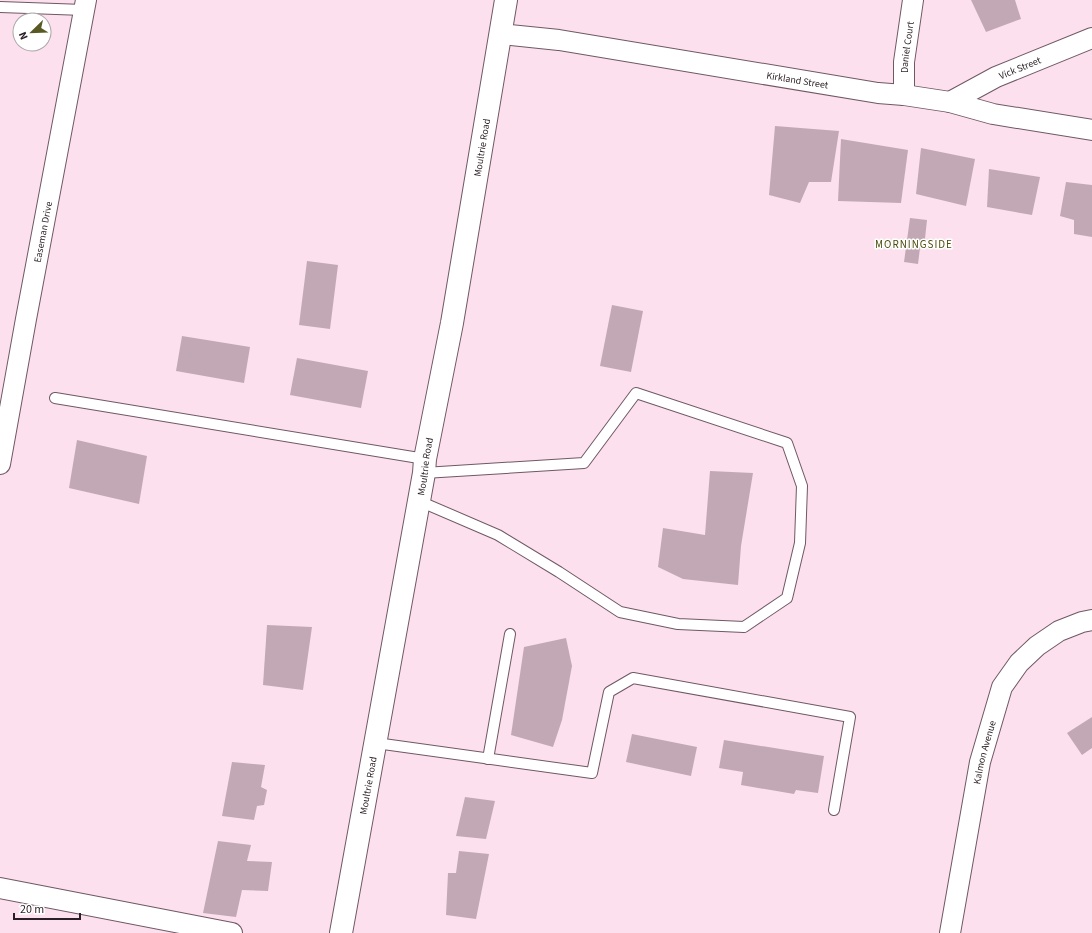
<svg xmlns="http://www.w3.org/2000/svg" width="1092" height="933" viewBox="0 0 1092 933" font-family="'Source Sans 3',sans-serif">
<rect width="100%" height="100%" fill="#fce0ed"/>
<g fill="#c2a8b5">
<polygon points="971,0 1015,0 1021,19 986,32"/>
<polygon points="775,126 839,131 831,182 809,182 800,203 769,195"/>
<polygon points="841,139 908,150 901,203 838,201"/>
<polygon points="921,148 975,159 966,206 916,194"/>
<polygon points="989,169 1040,177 1032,215 987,207"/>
<polygon points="1066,182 1092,185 1092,237 1074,234 1074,220 1060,216"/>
<polygon points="910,218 927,220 924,248 920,248 918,264 904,262"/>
<polygon points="307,261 338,265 330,329 299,325"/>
<polygon points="612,305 643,311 631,372 600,366"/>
<polygon points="182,336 250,347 244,383 176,371"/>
<polygon points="297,358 368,371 361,408 290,395"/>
<polygon points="77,440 147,456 139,504 69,488"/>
<polygon points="710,471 753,473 741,546 738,585 683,579 658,567 663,528 705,535"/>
<polygon points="267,625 312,627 303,690 263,685"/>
<polygon points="566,638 572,666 562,720 553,747 511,735 524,647"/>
<polygon points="1092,717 1092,748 1082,755 1067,733"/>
<polygon points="632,734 697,747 691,776 626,762"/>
<polygon points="724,740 824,756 818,793 796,790 794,794 741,785 743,772 719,768"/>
<polygon points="232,762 265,765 261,787 267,790 264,805 257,806 254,820 222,816"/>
<polygon points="465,797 495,801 486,839 456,836"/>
<polygon points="218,841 251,845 247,861 272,862 268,891 242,890 236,917 203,913"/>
<polygon points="459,851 489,854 476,919 446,915 448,873 456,873"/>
</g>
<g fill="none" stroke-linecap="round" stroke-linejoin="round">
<g stroke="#6f5864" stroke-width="12">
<g id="service">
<polyline points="0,7 84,10"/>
<polyline points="55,398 425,459"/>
<polyline points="419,501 498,535 559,572 620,612 678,624 744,627 787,598 800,543 802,486 787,443 636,393 584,463 424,473"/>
<polyline points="376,743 592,773 609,692 633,678 850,717 834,810"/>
<polyline points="488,759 510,634"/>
</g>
</g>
<g stroke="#6f5864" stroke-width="22">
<g id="minor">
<path id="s1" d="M501 34 559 40 878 93 904 95 950 102 993 114 1092 130"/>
<path id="s2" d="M904 95V62L913 0"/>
<path id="s3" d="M950 102 996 77 1092 38"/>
<path id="s4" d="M0 464 26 319 86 0"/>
<polyline points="0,888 232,933"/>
<path id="s5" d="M950 933 980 762 1002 687 1019 663 1037 646 1059 631 1082 622 1092 620"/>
</g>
</g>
<g stroke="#6f5864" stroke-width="24">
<g id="tertiary">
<path id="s6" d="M341 933 424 473 425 459 452 323 506 0"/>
</g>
</g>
<use href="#service" stroke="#fff" stroke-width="10"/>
<use href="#minor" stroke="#fff" stroke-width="20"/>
<use href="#tertiary" stroke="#fff" stroke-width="22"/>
</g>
<g text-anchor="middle" stroke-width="3" stroke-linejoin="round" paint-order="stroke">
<g font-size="10" fill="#291f24" stroke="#fff">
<text dy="4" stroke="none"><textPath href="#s2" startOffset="48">Daniel Court</textPath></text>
<text dy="4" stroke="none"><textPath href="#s3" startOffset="78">Vick Street</textPath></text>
<text dy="4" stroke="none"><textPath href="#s1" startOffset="300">Kirkland Street</textPath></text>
<text dy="4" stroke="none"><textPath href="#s6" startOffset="798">Moultrie Road</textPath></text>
<text dy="4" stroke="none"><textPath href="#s4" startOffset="236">Easeman Drive</textPath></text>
<text dy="4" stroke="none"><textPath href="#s6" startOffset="474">Moultrie Road</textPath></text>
<text dy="4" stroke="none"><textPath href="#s5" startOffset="184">Kalmon Avenue</textPath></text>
<text dy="4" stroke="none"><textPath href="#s6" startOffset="150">Moultrie Road</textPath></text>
</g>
<g font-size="11" letter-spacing="1" fill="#4e4d10" stroke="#fff">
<text x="914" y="248">MORNINGSIDE</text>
</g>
</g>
<g transform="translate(32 32) rotate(247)"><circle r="19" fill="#ffffff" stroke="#a9a5a7"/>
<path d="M0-3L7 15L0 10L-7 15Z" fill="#595925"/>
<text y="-6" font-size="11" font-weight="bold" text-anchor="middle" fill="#291f24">N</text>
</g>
<path d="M14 913v6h66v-6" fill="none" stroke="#291f24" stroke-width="2"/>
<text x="20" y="913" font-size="12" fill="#291f24" stroke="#ffffff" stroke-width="3" paint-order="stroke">20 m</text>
</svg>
